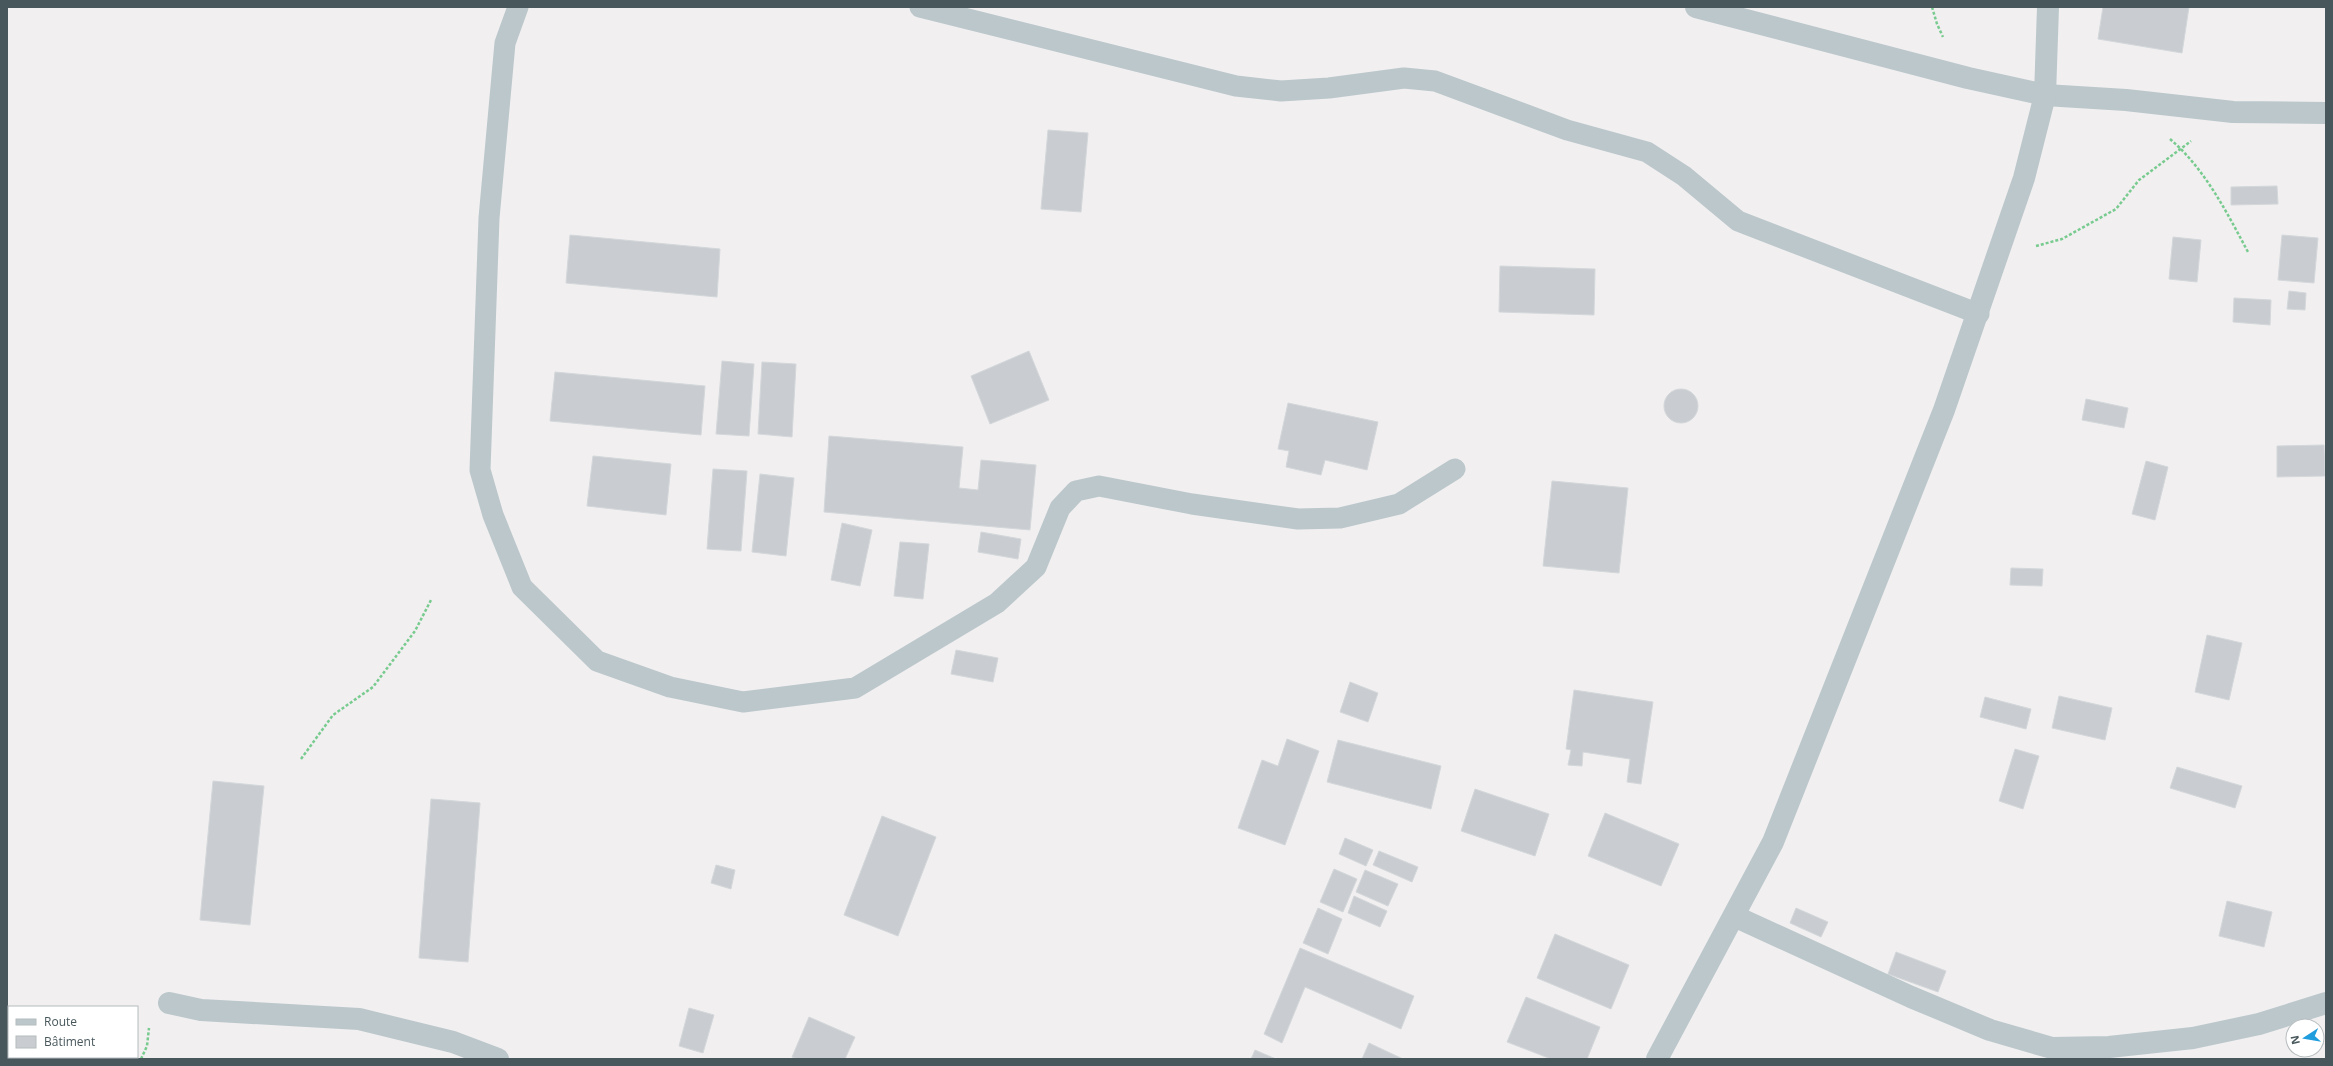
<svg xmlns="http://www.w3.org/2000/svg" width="2333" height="1066" viewBox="0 0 2333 1066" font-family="'Open Sans',sans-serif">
<rect width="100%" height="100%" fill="#f1eff0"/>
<g fill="#c9cdd1" stroke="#d3d7da">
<polygon points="2103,7 2189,7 2182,53 2098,39"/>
<polygon points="1048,130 1088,133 1081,212 1041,209"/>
<polygon points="2277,186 2278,204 2231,205 2231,187"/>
<polygon points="570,235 720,249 717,297 566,283"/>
<polygon points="2282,235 2318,238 2314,283 2278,280"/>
<polygon points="2173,237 2201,240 2197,282 2169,279"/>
<polygon points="1500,266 1595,269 1594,315 1499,312"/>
<polygon points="2289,291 2306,293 2305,310 2287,309"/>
<polygon points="2234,298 2271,300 2270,325 2233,322"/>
<polygon points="1029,351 1049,400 990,424 971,376"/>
<polygon points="722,361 754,364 749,436 716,434"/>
<polygon points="762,362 796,364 792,437 758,434"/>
<polygon points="555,372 705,386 701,435 550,421"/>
<circle cx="1681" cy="406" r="17"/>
<polygon points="2086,399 2128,408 2124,428 2082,420"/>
<polygon points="1288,403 1378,422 1367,470 1325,460 1321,475 1286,467 1289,451 1278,449"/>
<polygon points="829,436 963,447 959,488 978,490 981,460 1036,465 1030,530 824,512"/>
<polygon points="2324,445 2325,476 2277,477 2277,446"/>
<polygon points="593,456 671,464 666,515 587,506"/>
<polygon points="2146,461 2168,467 2155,520 2132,514"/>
<polygon points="713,469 747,471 741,551 707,549"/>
<polygon points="760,474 794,478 786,556 752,552"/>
<polygon points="1552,481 1628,488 1619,573 1543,566"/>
<polygon points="842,523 872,530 860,586 831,580"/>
<polygon points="981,532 1021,539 1018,559 978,552"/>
<polygon points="900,542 929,544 923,599 894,596"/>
<polygon points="2011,568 2043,569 2042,586 2010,585"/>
<polygon points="2207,635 2242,643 2229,700 2195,692"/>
<polygon points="956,650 998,658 993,682 951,674"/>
<polygon points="1350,682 1378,693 1368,722 1340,712"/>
<polygon points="1574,690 1653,702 1641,784 1627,782 1630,759 1583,752 1582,766 1568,765 1571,750 1566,749"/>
<polygon points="2059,696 2112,708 2105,740 2052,728"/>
<polygon points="1985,697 2031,709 2026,729 1980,717"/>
<polygon points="1287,739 1319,751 1285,845 1238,828 1262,760 1278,766"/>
<polygon points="1338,740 1441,766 1431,809 1327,782"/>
<polygon points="2015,749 2039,756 2023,809 1999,801"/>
<polygon points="2177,767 2242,786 2235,808 2170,788"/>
<polygon points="213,781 264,786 250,925 200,920"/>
<polygon points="1475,789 1549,814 1535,856 1461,831"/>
<polygon points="431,799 480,803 468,962 419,958"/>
<polygon points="1605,813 1679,844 1661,886 1588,856"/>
<polygon points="882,816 936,837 898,936 844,915"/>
<polygon points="1345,838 1373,850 1366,866 1339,854"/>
<polygon points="1379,851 1418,867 1412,882 1373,865"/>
<polygon points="716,865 735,870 731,889 711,883"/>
<polygon points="1334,869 1357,879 1343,912 1320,902"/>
<polygon points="1365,870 1398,884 1388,906 1356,892"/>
<polygon points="1354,896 1387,911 1380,927 1348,913"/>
<polygon points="2227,901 2272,912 2264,947 2219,936"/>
<polygon points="1318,908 1342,919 1328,954 1303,943"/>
<polygon points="1796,908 1828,922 1821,937 1790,923"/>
<polygon points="1555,934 1629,965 1611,1009 1537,978"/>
<polygon points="1300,948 1414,996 1401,1029 1305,987 1282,1043 1264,1034"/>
<polygon points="1896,952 1946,971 1938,992 1888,974"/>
<polygon points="1526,997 1600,1027 1587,1059 1551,1059 1507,1042"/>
<polygon points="689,1008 714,1015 703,1053 679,1046"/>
<polygon points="809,1017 855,1037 845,1059 797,1059 792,1057"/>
<polygon points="1369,1043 1403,1059 1362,1059"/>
<polygon points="1255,1050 1276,1059 1251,1059"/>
</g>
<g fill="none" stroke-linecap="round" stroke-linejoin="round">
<g stroke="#78cb8f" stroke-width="2.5" stroke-dasharray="3 2" stroke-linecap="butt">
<polyline points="1932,7 1937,24 1943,37"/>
<path d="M2170 139C2205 169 2226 211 2248 252"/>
<polyline points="2036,246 2062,239 2116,209 2139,180 2191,141"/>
<polyline points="301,759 333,715 373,687 415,631 431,600"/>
<polyline points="141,1059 147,1046 149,1028"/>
</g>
<g stroke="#bbc7cb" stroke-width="21">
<polyline points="518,7 505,43 489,218 480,470 493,515 522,587 597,661 670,687 743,702 855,688 997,603 1036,567 1060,508 1076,491 1099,486 1192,504 1298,519 1340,518 1399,504 1455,469"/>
<polyline points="920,7 1236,86 1281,91 1329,88 1404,78 1435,81 1567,130 1647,152 1684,176 1738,221 1979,314"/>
</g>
<g stroke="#bbc7cb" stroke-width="22">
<polyline points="1696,7 1968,78 2045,95 2126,100 2233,112 2326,113"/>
<polyline points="1734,916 1911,997 1990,1030 2052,1048 2109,1047 2193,1038 2259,1024 2326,1003"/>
<polyline points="169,1003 201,1010 359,1019 453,1042 498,1059"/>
<polyline points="1657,1059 1773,842 1944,410 2024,178 2045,95 2048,7"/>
</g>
</g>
<rect width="2333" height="1066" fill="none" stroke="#48575c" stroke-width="16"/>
<rect x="8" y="1006" width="130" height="52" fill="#ffffff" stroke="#b6bcbe"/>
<rect x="16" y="1019" width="20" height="6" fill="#bbc7cb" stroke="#b6bcbe"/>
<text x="44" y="1026" font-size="12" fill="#48575c">Route</text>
<rect x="16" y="1036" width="20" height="12" fill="#c9cdd1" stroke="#b6bcbe"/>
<text x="44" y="1046" font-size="12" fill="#48575c">Bâtiment</text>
<g transform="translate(2305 1038) rotate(258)"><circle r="19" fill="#ffffff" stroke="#b6bcbe"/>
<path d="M0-3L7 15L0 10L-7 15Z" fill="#1f9ddc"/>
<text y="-6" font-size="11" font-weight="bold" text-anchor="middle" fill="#48575c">N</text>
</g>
</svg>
